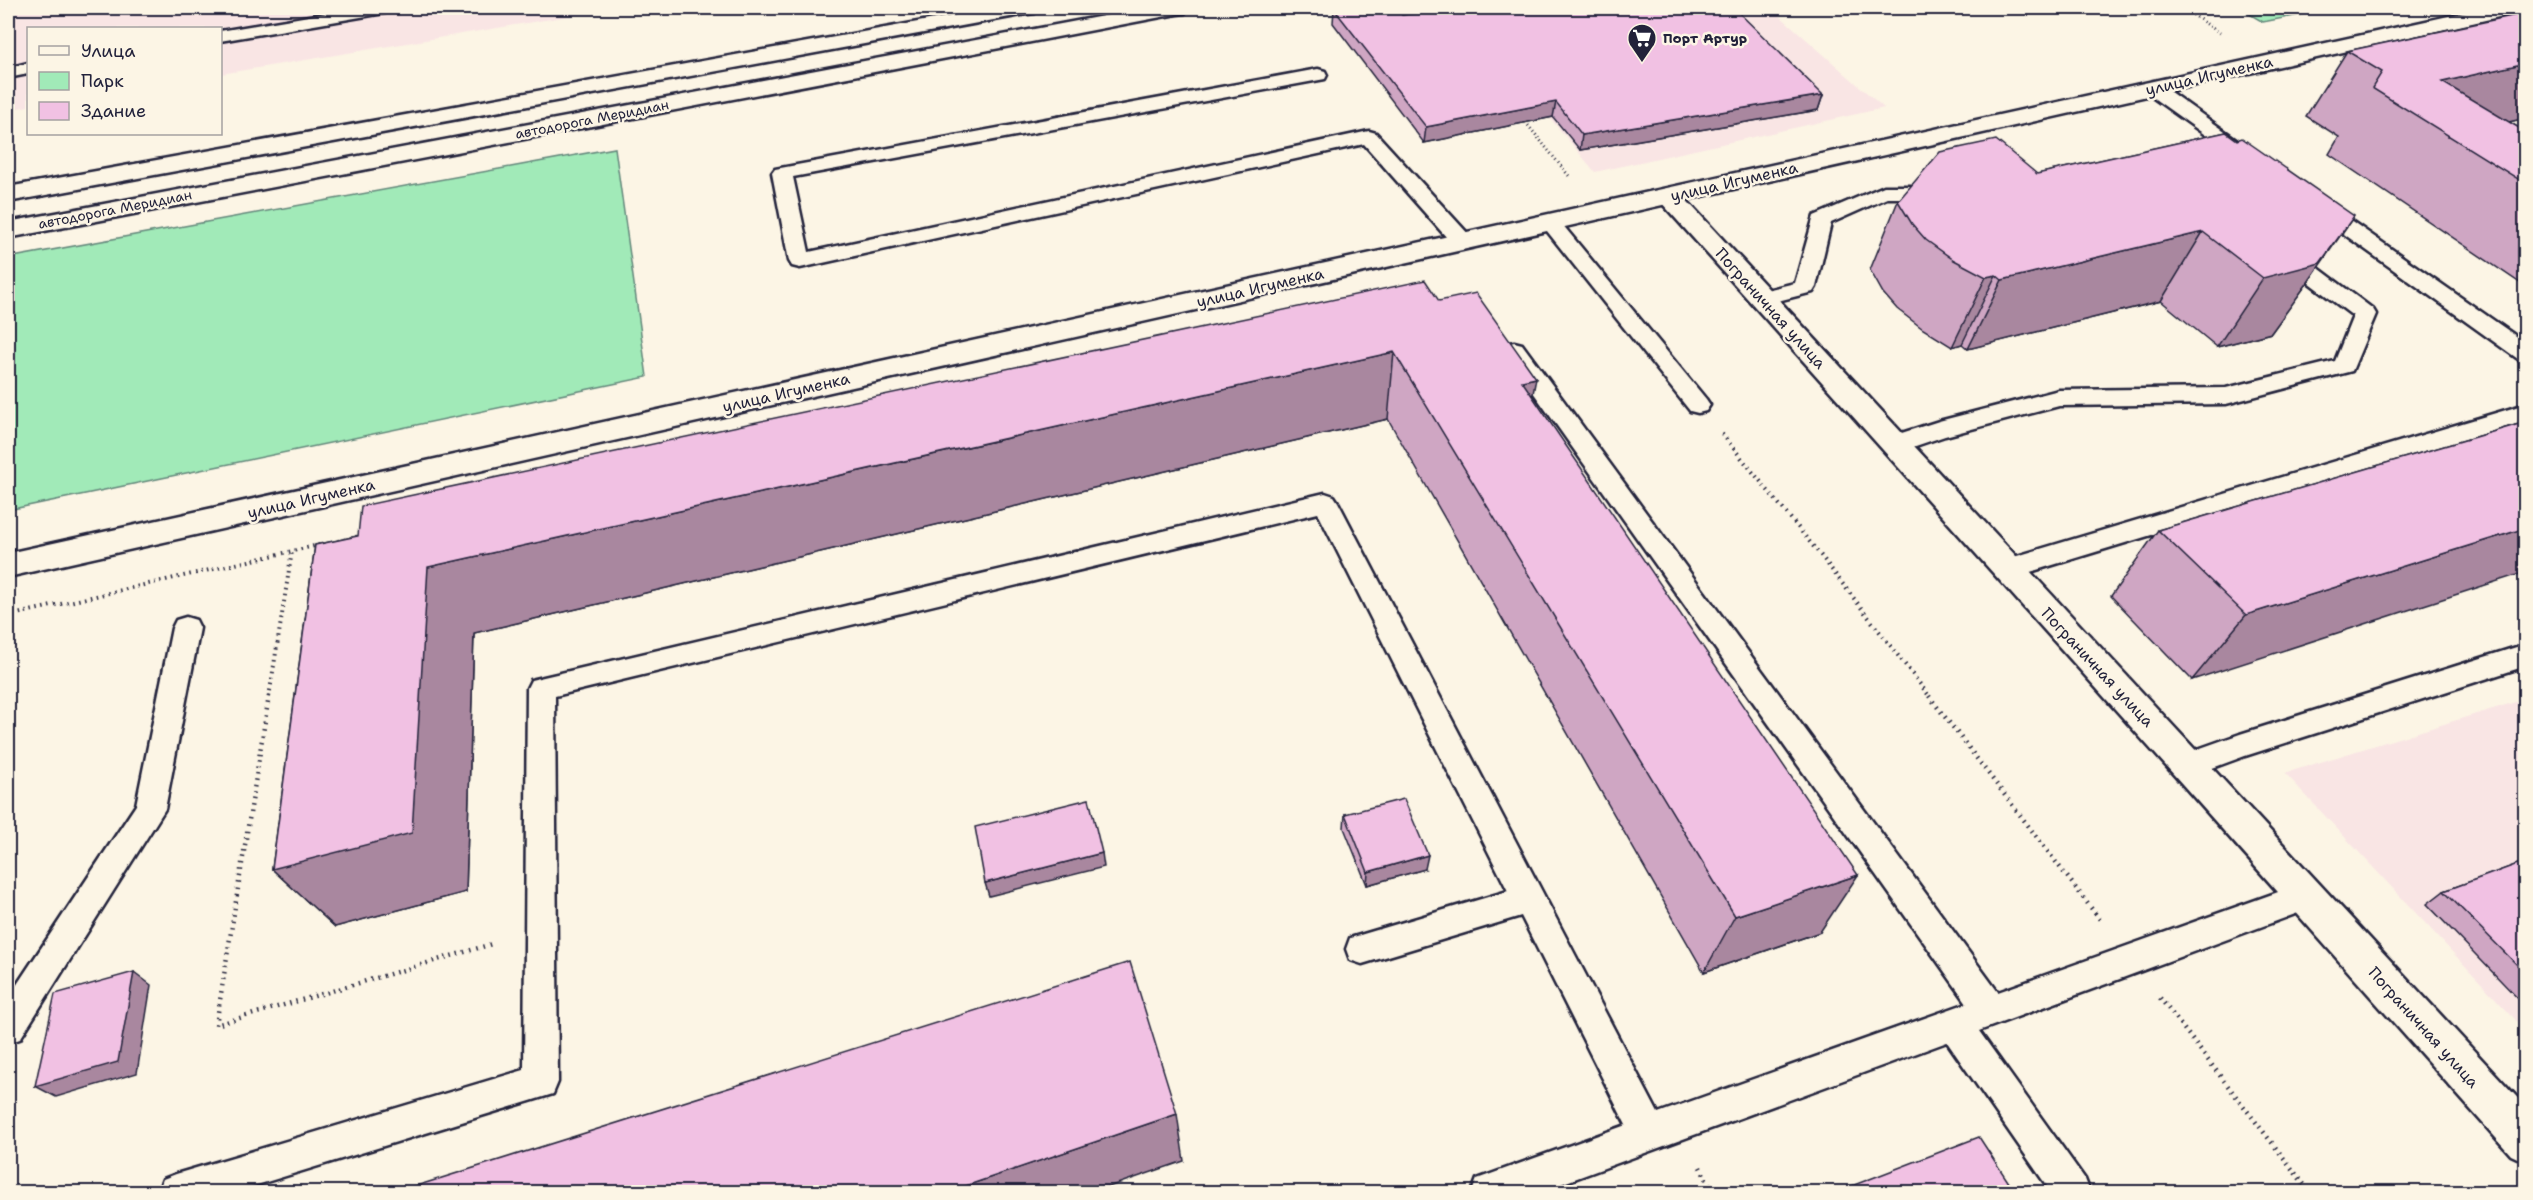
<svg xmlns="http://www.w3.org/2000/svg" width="2533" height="1200" viewBox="0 0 2533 1200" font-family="'Shantell Sans',sans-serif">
<rect width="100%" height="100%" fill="#fcf5e5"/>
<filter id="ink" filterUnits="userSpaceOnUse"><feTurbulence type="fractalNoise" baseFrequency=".0167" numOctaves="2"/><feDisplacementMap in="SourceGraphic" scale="12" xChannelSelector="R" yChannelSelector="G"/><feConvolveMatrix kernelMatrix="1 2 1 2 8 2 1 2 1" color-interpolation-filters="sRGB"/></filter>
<g filter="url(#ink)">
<g fill="#f9e5e4">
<polygon points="8,8 617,8 221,74 220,28 28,28 28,106 8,110"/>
<polygon points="1458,8 1771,8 1884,108 1595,172"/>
<polygon points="2525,699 2525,1030 2285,773"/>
</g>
<g fill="#a1eab8" stroke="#62867a" stroke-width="1.5">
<polygon points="2239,8 2335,8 2263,22"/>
<polygon points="615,148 647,377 8,510 8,258"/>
</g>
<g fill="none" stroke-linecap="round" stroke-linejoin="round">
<g stroke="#22223b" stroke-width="5">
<g id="service">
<polygon points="356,8 393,8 390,12 384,13 220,41 220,31"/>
<polygon points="28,63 28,74 8,78 8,68"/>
<polygon points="1318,69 1325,71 1327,75 1325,79 793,177 809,252 1369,131 1376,133 1471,237 1474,242 1471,247 1463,248 1455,247 1364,144 800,268 792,266 789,261 772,173 775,169"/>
<polygon points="2152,82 2159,84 2253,151 2256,155 2253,159 2239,159 2145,92 2143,88 2145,84"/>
<polygon points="1884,186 1943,186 1950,188 1953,192 1950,196 1943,198 1887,198 1831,223 1816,287 1813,292 1762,305 1754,303 1751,298 1754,293 1795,283 1814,216"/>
<polygon points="2316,199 2323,201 2526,343 2526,361 2518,359 2309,209 2306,205 2309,201"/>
<polygon points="1550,216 1557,218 1706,399 1710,405 1706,411 1698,413 1690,411 1543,226 1540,222 1543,218"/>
<polygon points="2284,247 2292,248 2373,309 2376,314 2352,371 2226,404 2059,406 1945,436 1895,453 1886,450 1883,444 1886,438 1939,421 2059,390 2226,388 2335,361 2353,316 2276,258 2273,253 2276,248"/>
<polygon points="1514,342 1522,344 1998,992 2306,882 2317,886 2322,896 2317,906 1979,1031 2085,1179 2090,1192 2051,1192 1947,1042 1539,1192 1472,1192 1477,1179 1626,1125 1521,916 1362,964 1350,960 1346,949 1350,938 1508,891 1318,513 555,696 558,1082 553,1094 234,1192 158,1192 163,1179 176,1174 524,1070 527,688 531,680 1325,493 1334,496 1338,502 1658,1113 1967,1003 1506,354 1503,349 1506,344"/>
<polygon points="2526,404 2526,421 2007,579 1998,576 1994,569 1998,562 2007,559"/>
<polygon points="186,617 196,620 200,628 165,809 20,1039 8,1043 8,998 136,805 172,628 176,620"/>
<polygon points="2526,644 2526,666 2245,756 2188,777 2178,774 2173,765 2178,756 2240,734"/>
</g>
</g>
<g stroke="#22223b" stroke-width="5">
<polygon id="minor" points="1669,188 1678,191 2526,1107 2526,1162 2511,1155 2175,776 1660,201 1656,196 1660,191"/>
</g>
<g stroke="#22223b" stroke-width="5">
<polygon id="tertiary" points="2485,8 2523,8 2520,13 2512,14 8,577 8,553"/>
</g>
<g stroke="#22223b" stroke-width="5">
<g id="primary">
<polygon points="995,8 1038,8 1035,13 1027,14 8,202 8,187"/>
<polygon points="1146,8 1188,8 1185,13 1177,14 8,238 8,222"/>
</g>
</g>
<g stroke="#22223b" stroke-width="3" stroke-dasharray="1 3" stroke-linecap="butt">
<polyline points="2183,8 2220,33"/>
<polyline points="1523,119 1569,176"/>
</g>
<g stroke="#22223b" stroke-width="4" stroke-dasharray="1.5 4.5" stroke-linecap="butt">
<polyline points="1722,434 1822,557 1930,697"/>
<polyline points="338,541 360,536"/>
<polyline points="8,616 319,545"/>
<polyline points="269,697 292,551"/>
</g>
<g stroke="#22223b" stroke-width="4.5" stroke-dasharray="1.5 5" stroke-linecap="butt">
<polyline points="269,696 216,1025 492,944"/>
<polyline points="1929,696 2101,921"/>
<polyline points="2160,998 2310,1192"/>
<polyline points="1700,1167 1713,1192"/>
</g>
<use href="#service" fill="#fcf5e5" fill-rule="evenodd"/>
<use href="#minor" fill="#fcf5e5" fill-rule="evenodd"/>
<use href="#tertiary" fill="#fcf5e5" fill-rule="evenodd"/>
<use href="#primary" fill="#fcf5e5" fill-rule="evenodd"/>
</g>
<g fill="#cfa6c3" stroke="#22223b" stroke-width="1.5">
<polygon points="1334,9 1402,15 1823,95 1818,110 1580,150 1553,117 1424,143 1333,23"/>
<polygon points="2526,13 2526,118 2509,122 2526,132 2526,287 2329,154 2339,137 2306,116 2347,51"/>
<polygon points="2226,132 2306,285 2271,333 2217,347 2161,301 1968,349 1962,344 1952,347 1923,329 1897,309 1883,293 1870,270 1898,201 2037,174"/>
<polygon points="1439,301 1532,397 1820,932 1704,972 1388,419 474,633 466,892 335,927 272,869 315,545"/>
<polygon points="2526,422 2192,680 2111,596 2158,530"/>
<polygon points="1345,814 1425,869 1367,885 1344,828"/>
<polygon points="2526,861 2526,1007 2427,904 2444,891"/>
</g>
<g fill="#a9879f" stroke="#22223b" stroke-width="1.5">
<polygon points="2526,63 2526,118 2448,136 2442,82"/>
<polygon points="1823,95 1818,110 1580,150 1582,135"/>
<polygon points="1556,102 1553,117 1424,143 1426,127"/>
<polygon points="2354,216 2306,285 2271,333 2217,347 2263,278"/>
<polygon points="2203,232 2161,301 1968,349 2002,280"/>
<polygon points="1996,275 1962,344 1952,347 1986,277"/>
<polygon points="1394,352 1388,419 474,633 466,892 335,927 272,869 428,567"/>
<polygon points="1536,378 1523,446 1522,381"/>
<polygon points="2526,528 2526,572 2192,680 2246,615"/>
<polygon points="1102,853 1104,867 989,896 985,883"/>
<polygon points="1428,855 1425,869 1367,885 1368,872"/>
<polygon points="1858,875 1820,932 1704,972 1735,916"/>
<polygon points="134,972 151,985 137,1073 56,1097 35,1086"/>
<polygon points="1177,1114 1184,1161 1094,1192 948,1192"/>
</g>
<g fill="#f1c1e3" stroke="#22223b" stroke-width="1.5">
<polygon points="1340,8 1396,8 1402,15 1456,8 1734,8 1823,95 1582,135 1556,102 1426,127 1334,9"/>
<polygon points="2526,13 2526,63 2442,82 2526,132 2526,184 2372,88 2382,72 2347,51"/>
<polygon points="2226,132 2237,140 2242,138 2354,216 2320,263 2263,278 2203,232 2002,280 1996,275 1986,277 1954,260 1926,240 1912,224 1898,201 1940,152 1996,140 2037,174"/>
<polygon points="1425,280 1439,301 1476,293 1536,378 1522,381 1858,875 1735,916 1394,352 428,567 412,833 272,869 315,545 358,536 361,506"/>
<polygon points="2526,422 2526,528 2246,615 2158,530"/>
<polygon points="1089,799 1102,853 985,883 975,827"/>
<polygon points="1404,799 1428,855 1368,872 1345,814"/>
<polygon points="2526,861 2526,974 2444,891"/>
<polygon points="1130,962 1177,1114 948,1192 397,1192"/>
<polygon points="134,972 118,1062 35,1086 55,994"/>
<polygon points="1979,1137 2015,1192 1836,1192"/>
</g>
</g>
<defs>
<g id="supermarket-pin" transform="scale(1.5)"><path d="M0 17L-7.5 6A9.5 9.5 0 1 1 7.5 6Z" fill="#22223b" stroke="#fcf5e5"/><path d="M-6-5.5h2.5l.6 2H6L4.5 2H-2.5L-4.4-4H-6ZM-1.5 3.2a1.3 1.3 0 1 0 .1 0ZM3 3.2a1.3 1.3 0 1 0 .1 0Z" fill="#fff"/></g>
</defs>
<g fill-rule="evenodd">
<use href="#supermarket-pin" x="1642" y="38"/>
</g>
<g text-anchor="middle" stroke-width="5" stroke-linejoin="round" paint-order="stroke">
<g font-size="14" font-weight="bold" fill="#22223b" stroke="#fcf5e5" text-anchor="start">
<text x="1663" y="43">Порт Артур</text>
</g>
<g font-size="14" fill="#22223b" stroke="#fcf5e5">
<text transform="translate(592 119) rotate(-11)" y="5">автодорога Меридиан</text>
<text transform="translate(115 209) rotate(-11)" y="5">автодорога Меридиан</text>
</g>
<g font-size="16" fill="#22223b" stroke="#fcf5e5">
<text transform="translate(2209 75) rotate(-13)" y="6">улица Игуменка</text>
<text transform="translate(1734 181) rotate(-13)" y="6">улица Игуменка</text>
<text transform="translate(1260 287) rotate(-13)" y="6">улица Игуменка</text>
<text transform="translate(1771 308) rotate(48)" y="6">Пограничная улица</text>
<text transform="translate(786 392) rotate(-13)" y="6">улица Игуменка</text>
<text transform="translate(311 498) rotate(-13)" y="6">улица Игуменка</text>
<text transform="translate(2098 667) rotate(47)" y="6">Пограничная улица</text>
<text transform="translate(2424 1027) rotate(48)" y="6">Пограничная улица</text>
</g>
</g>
<rect width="2533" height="1200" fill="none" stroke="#fcf5e5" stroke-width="30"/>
<rect x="15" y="15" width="2503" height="1170" fill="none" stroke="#22223b" stroke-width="2" filter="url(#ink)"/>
<rect x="27" y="27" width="195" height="108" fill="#fcf5e5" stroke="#a5a1a1" stroke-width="1.5"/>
<rect x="39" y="46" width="30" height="9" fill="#fcf5e5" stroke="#a5a1a1" stroke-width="1.5"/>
<text x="81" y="57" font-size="18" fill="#22223b">Улица</text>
<rect x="39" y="72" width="30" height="18" fill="#a1eab8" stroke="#a5a1a1" stroke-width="1.5"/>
<text x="81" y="87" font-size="18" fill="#22223b">Парк</text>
<rect x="39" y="102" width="30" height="18" fill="#f1c1e3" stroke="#a5a1a1" stroke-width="1.5"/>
<text x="81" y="117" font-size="18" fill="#22223b">Здание</text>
</svg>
